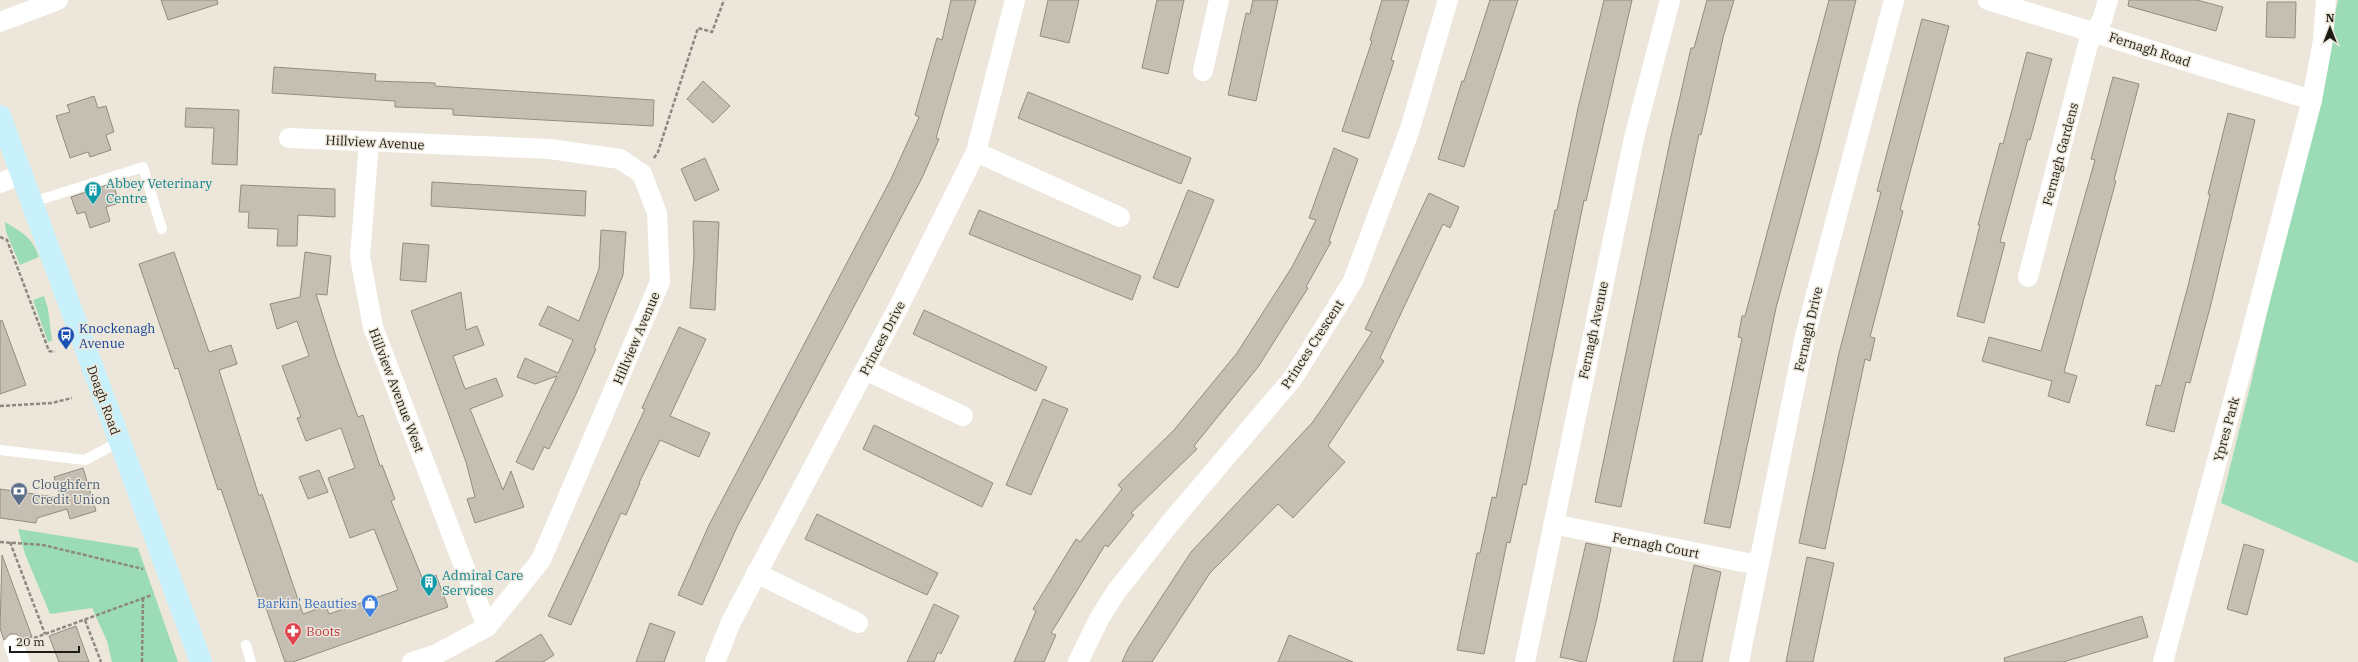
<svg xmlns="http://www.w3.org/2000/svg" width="2358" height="662" viewBox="0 0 2358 662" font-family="'IBM Plex Serif',serif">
<rect width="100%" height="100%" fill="#ece7da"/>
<g fill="#9bdcb6">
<polygon points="2338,0 2358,0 2358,563 2221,503 2251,383"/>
<path d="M5 222C23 233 32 237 39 257L20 265 6 232Z"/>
<polygon points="44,296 48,309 52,341 48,342 33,300"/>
<polygon points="18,529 138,548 178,662 112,662 107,641 92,608 50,614 25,554"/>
</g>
<g fill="#c4bfb2" stroke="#918d80">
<polygon points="161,0 217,0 218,4 168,20"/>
<polygon points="951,0 976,0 936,138 939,139 922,178 737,527 702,605 678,595 709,525 891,179 919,117 915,115 937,38 942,40"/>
<polygon points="1048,0 1079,0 1069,43 1040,36"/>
<polygon points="1157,0 1184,0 1168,74 1142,68"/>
<polygon points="1253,0 1278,0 1256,101 1228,95 1246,13 1250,14"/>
<polygon points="1382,0 1409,0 1391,60 1394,61 1369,138 1366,138 1342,131 1372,41 1370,40"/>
<polygon points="1490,0 1518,0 1464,167 1438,159 1462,81 1464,81"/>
<polygon points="1604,0 1632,0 1586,201 1584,200 1526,485 1523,484 1510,543 1507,542 1484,654 1457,650 1477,553 1480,553 1492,497 1496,498 1555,210 1557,210 1578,108"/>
<polygon points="1707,0 1734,0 1723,38 1701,135 1699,134 1621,507 1595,502 1670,141 1691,48 1694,48"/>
<polygon points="1829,0 1856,0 1818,152 1776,308 1730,528 1704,523 1742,338 1738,337 1742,316 1745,316"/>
<polygon points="2129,0 2197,0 2223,7 2216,31 2128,6"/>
<polygon points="2267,2 2296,2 2295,38 2266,37"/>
<polygon points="1922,19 1949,26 1900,210 1903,211 1870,337 1875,338 1870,361 1865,359 1825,549 1799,543 1839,353 1881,192 1877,191"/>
<polygon points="2027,52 2052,59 2030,140 2028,139 2000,242 2005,243 1984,323 1957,316 1980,225 1978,225 2000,143 2003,144"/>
<polygon points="274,67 376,74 375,81 435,83 435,86 654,100 653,126 453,115 453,109 395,107 395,101 272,93"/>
<polygon points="2113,77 2139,84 2114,180 2116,181 2064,372 2077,376 2069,403 2048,396 2052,381 1982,361 1989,337 2041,351 2095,160 2091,159"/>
<polygon points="703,81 730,106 713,123 687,99"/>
<polygon points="1028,92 1191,158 1181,184 1018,118"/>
<polygon points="94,96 98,108 106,106 114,132 106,135 111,150 90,157 88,152 70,158 56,116 70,112 67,105"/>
<polygon points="186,108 239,110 237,165 212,164 214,128 185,127"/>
<polygon points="2228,113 2255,120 2211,304 2190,383 2186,382 2174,432 2146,425 2156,385 2161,386 2188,286 2210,195 2208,194"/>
<polygon points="1334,148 1358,159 1329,241 1331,242 1306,287 1308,288 1258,367 1194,446 1197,449 1131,513 1134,515 1108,547 1105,545 1051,633 1056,635 1044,662 1014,662 1036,611 1033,609 1076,539 1080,542 1122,489 1118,485 1174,430 1237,353 1292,267 1316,220 1309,218"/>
<polygon points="705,158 719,190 695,201 681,169"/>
<polygon points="432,182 586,191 585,216 431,206"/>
<polygon points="113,183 119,203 106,207 110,221 90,228 85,212 77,214 71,197"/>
<polygon points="241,185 335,189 335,217 298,215 297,246 277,246 278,229 248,228 249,212 239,212"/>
<polygon points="1188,190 1214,200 1178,288 1153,278"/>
<polygon points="1429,193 1459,207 1450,228 1443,224 1380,358 1384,361 1328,446 1345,462 1293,518 1278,504 1224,559 1210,573 1152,662 1122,662 1129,647 1191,552 1312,423 1330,397 1372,332 1365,329"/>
<polygon points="979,210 1141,276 1132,300 969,234"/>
<polygon points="693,221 719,222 715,310 690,308 694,256"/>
<polygon points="601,230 626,232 623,275 594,348 596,349 575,396 549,449 544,447 533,470 516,462 557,376 535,384 517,377 525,358 558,373 573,340 539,325 548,306 579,321 599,269"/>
<polygon points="403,243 429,245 426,282 400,280"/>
<polygon points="174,252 209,352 231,345 237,364 219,370 259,496 262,494 303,614 326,606 329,614 398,590 374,529 350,538 328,478 355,468 341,428 306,441 297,418 301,417 282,366 309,356 297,321 277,329 270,304 300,297 305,252 331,256 327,295 316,294 336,357 358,417 363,415 380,466 382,465 395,499 391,501 423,580 436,575 448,607 293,662 285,662 266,608 262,609 221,489 218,490 178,368 175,369 139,264"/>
<polygon points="461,292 466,330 477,326 484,345 453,356 465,389 496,378 503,396 470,409 503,490 511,471 524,507 475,523 467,499 475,497 466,462 411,311"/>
<polygon points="924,310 1047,367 1036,391 913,334"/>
<polygon points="2,320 26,385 0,394 0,321"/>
<polygon points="679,327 706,339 670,416 710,433 699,457 660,440 639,483 640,483 626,515 621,513 571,625 548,616 645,409 642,408"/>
<polygon points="1043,399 1068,409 1031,495 1006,485"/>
<polygon points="874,425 993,483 982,507 863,449"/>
<polygon points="83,468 96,511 70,519 67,509 37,518 36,523 0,518 0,489 61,498 54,477"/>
<polygon points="319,470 328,492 308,499 299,477"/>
<polygon points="817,514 938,573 927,595 805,539"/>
<polygon points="1586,543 1611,548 1597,618 1586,662 1583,662 1560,657"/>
<polygon points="2244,544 2264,550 2247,615 2227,609"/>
<polygon points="2,555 32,637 24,640 16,634 10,634 4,640 0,628"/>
<polygon points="1807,557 1834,563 1813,662 1786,662"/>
<polygon points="1694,565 1721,572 1707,637 1702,662 1673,662"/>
<polygon points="934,604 959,616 941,654 938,652 934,662 907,662"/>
<polygon points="2142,616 2148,637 2063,662 2005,662 2004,658"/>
<polygon points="650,623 675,632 664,662 636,662"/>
<polygon points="76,626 89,662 59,662 49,636"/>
<polygon points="541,634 554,655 543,662 495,662"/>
<polygon points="1289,635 1308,643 1353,662 1278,662"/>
</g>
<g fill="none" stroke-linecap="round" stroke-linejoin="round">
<g stroke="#8d8980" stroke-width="2.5" stroke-dasharray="4 2" stroke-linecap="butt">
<polyline points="654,158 658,152 698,28 712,32 724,0"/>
<polyline points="0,237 7,240 49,351 55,352"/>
<polyline points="0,406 52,403 72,398"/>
<polyline points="0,542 43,545 143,569"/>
<polyline points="10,542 45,634"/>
<polyline points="85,620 101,662"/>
<polyline points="34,638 152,595"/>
<polyline points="142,662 143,598"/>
</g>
<g stroke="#fff" stroke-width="10">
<polyline points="33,202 143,167 162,229"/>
<polyline points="0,450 85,460 119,442"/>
<polyline points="246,645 251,662"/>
</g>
<g stroke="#fff" stroke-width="20">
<polyline points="1988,0 2312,100"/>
<polyline points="0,22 58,0"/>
<polyline points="1203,71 1219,0"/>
<polyline points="289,138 550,149 620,159 642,174 657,213 660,282 541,560 487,627 437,654 412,662"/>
<polyline points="369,142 360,257 373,327 487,627"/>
<polyline points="976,152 1120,217"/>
<polyline points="0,183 22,174"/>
<polyline points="2028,277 2088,44 2102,20 2108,0"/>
<polyline points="865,370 963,416"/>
<polyline points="1553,524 1758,565"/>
<polyline points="756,573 858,623"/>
<polyline points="14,645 20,662"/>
<polyline points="715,662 731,622 900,304 976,152 1015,0"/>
<polyline points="1078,662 1099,619 1116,592 1171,522 1293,378 1353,281 1409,132 1448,0"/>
<polyline points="1525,662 1634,138 1670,0"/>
<polyline points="1739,662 1805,336 1894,0"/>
<polyline points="2163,662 2249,342 2312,100 2323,40 2326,0"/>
</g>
<polyline stroke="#c8f1fc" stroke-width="22" points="0,116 201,662"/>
</g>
<defs>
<g id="building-pin" transform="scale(0.9)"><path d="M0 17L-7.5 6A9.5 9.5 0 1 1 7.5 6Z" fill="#0f9aa8" stroke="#ece7da"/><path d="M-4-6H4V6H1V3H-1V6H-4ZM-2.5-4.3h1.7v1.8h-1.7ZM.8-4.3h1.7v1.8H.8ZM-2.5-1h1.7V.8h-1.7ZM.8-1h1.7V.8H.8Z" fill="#fff"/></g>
<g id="bus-pin" transform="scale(0.9)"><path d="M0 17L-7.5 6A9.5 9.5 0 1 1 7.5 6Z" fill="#1a4fb4" stroke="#ece7da"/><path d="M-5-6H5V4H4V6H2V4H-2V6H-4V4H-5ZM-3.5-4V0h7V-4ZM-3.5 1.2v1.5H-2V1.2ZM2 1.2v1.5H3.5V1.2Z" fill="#fff"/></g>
<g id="bank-pin" transform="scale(0.9)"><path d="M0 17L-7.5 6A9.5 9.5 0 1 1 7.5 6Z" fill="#5c6f8a" stroke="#ece7da"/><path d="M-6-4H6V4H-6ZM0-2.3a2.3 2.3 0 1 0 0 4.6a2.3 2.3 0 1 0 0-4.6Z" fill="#fff"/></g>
<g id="shop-pin" transform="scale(0.9)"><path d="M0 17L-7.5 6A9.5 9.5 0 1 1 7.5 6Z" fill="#3f7fe0" stroke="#ece7da"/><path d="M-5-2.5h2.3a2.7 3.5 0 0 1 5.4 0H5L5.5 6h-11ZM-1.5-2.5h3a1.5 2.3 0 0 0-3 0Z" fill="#fff"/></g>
<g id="pharmacy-pin" transform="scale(0.9)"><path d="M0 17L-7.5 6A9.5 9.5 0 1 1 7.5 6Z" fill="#e0444e" stroke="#ece7da"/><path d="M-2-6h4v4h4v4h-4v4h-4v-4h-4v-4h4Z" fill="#fff"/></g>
</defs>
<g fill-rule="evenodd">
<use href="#building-pin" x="93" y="190"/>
<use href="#bus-pin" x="66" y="335"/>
<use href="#bank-pin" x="19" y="491"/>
<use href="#building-pin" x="429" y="582"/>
<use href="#shop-pin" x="370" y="603"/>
<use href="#pharmacy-pin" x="293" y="631"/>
</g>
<g text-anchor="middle" stroke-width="3" stroke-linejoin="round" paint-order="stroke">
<g font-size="13" fill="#1d1b16" stroke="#ece7da">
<text transform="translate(2150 49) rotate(18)" y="5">Fernagh Road</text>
<text transform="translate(375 142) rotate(3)" y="5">Hillview Avenue</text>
<text transform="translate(2060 154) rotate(-75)" y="5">Fernagh Gardens</text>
<text transform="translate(1808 329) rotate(-77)" y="5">Fernagh Drive</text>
<text transform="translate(1593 330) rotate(-78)" y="5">Fernagh Avenue</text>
<text transform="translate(636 338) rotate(-67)" y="5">Hillview Avenue</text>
<text transform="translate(882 338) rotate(-62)" y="5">Princes Drive</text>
<text transform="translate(1312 344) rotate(-57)" y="5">Princes Crescent</text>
<text transform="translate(397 390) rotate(69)" y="5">Hillview Avenue West</text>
<text transform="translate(104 400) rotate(70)" y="5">Doagh Road</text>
<text transform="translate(2226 429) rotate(-75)" y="5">Ypres Park</text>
<text transform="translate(1656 545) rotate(11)" y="5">Fernagh Court</text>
</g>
<g font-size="13" fill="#0d838f" stroke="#ece7da" text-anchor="start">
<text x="106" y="188">Abbey Veterinary<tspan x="106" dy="15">Centre</tspan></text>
<text x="442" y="580">Admiral Care<tspan x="442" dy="15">Services</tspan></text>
</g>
<g font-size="13" fill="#164399" stroke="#ece7da" text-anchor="start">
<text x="79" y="333">Knockenagh<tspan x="79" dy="15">Avenue</tspan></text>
</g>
<g font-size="13" fill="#4e5e75" stroke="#ece7da" text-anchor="start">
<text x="32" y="489">Cloughfern<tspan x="32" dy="15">Credit Union</tspan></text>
</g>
<g font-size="13" fill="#366cbe" stroke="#ece7da" text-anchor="end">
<text x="357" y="608">Barkin' Beauties</text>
</g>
<g font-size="13" fill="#be3a42" stroke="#ece7da" text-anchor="start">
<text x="306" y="636">Boots</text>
</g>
</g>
<g transform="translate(2330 28)" stroke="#ece7da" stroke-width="3" paint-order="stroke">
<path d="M0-3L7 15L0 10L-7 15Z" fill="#1d1b16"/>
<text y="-6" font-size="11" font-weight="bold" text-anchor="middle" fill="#1d1b16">N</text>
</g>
<path d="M10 646v6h69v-6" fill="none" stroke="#1d1b16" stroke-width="2"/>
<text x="16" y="646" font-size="12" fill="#1d1b16" stroke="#ece7da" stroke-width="3" paint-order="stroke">20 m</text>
</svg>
